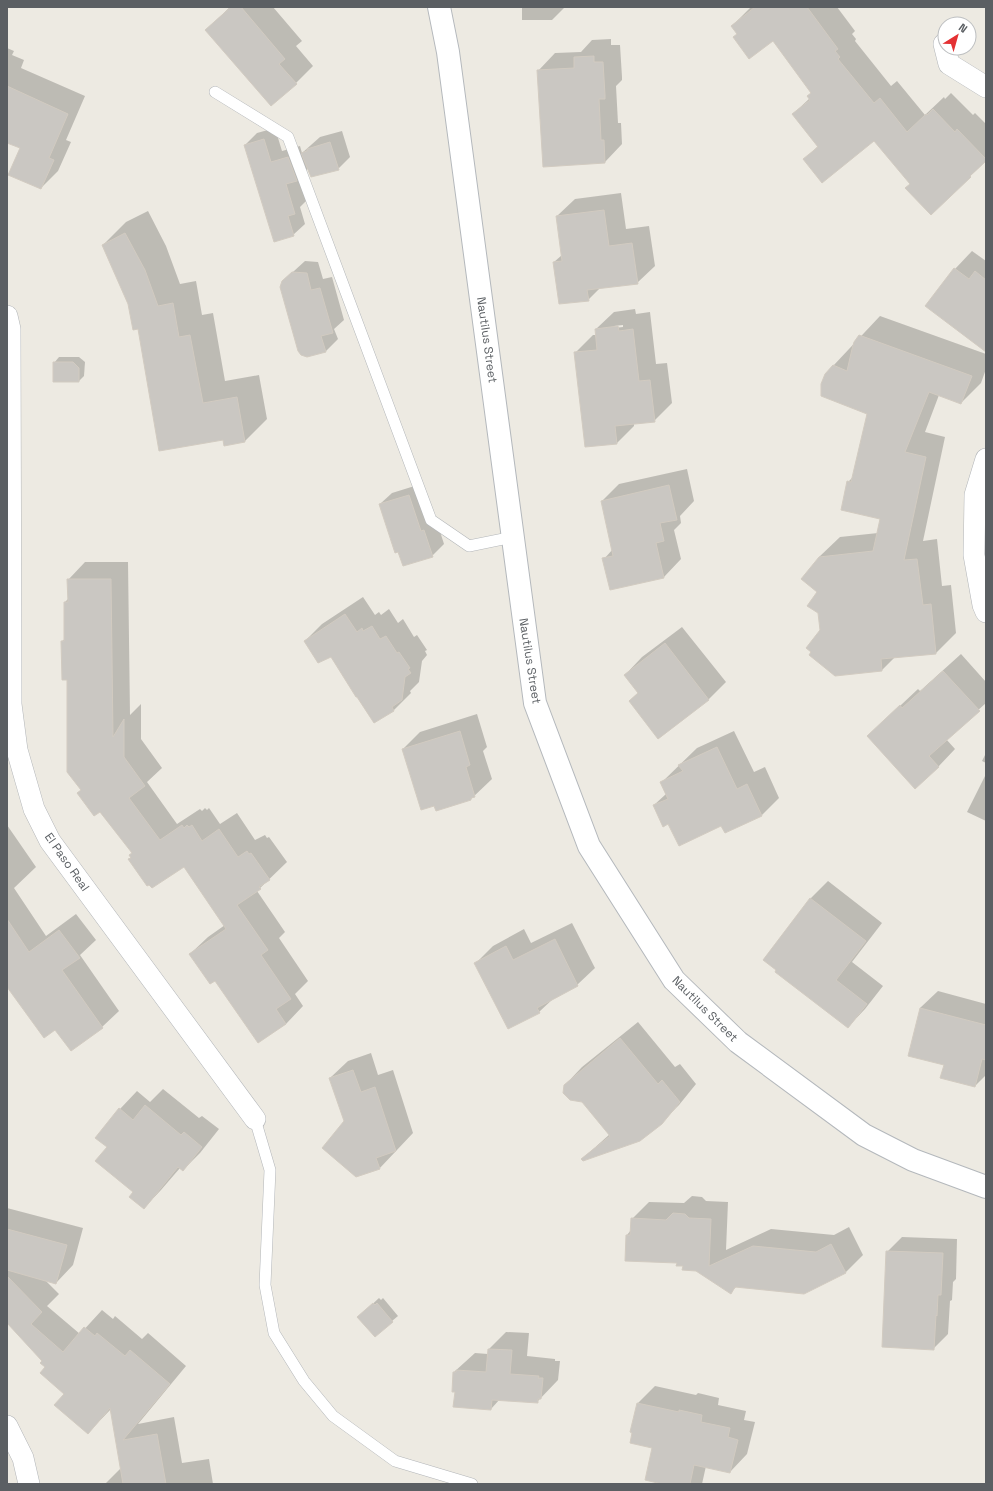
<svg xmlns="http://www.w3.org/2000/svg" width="993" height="1491" viewBox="0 0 993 1491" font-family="'Space Grotesk',sans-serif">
<rect width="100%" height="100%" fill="#edeae2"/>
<g fill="#0003" fill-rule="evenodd">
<polygon points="230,7 273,7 302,41 296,46 313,66 296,83 271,105 206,30"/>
<polygon points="522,7 565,7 552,20 522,20"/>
<polygon points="751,7 837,7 855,31 852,34 856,39 855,41 891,86 897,81 925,115 944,97 945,99 951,93 973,115 975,113 986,124 986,161 931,213 911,184 875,140 805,159 818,146 793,114 810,98 812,93 773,40 738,34 732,26"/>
<polygon points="611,39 611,45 620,45 622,77 622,80 616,86 618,123 621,123 622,144 605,162 538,71 555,53 581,52 592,40"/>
<polygon points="7,48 14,51 12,55 24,60 21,68 85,96 66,140 71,142 58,171 41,188 21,148 7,129"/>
<polygon points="275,128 282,151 300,146 302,153 320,137 342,131 350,157 338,169 308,168 299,178 306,201 300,207 305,224 293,235 245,145 257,133"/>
<polygon points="621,193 626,229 649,226 655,266 637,283 600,288 588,300 554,262 562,255 557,216 575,199"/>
<polygon points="148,211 166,246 180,284 196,281 202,315 213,313 225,381 259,375 267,419 245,441 224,439 139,328 103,245 126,222"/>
<polygon points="972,251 986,261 986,340 927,306 955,269"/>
<polygon points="305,261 318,262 323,279 332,277 344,320 334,329 338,339 326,351 307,356 283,281"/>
<path d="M635 309 636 314 650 312 656 364 667 363 672 403 654 421 634 423V426L617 443 576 352 593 335H597L596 329 614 312ZM623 325V327L614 328V326Z"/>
<polygon points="880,316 986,354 986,369 981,383 961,403 939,395 925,432 945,437 923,541 937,539 942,586 951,585 956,633 936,653 895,657 882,670 835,675 822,630 819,592 819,557 840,537 878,533 881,518 848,482 854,476 868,413 833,366"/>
<polygon points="59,357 79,357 85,362 84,376 79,381 54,363"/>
<polygon points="687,469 694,501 680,516 681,523 674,530 681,559 664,577 604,559 613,549 602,501 619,484"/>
<polygon points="421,484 436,519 444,544 432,556 380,504 392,493"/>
<polygon points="85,562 128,562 130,715 141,704 141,739 162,768 147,782 177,824 200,809 202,811 205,808 207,810 209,808 220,824 237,813 255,840 265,835 267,838 269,837 287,862 257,891 285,932 279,938 308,981 295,994 303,1006 286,1024 258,1042 216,979 190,954 208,937 225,925 184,865 130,859 133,853 82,789 62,641 65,639 65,602 68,599 68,580"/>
<polygon points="363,597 375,615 379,612 381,615 389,609 398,623 403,619 414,637 417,635 427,650 425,651 427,655 422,661 419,682 410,691 411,693 394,710 374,722 331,656 305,641 322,624"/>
<polygon points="682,627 726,682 709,699 659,738 630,701 639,692 625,675 642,657"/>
<polygon points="961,654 986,682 986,703 946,739 955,749 938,767 868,736 918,689 920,691"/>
<polygon points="477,714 487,747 483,751 492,779 471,799 403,749 420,732"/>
<polygon points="734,731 754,772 765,767 779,798 762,815 725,832 722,825 669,823 654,805 666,794 661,783 697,748"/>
<polygon points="986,753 986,763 982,761"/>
<polygon points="986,774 986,821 967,812"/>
<polygon points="7,825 36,867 14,888 46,936 76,914 96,940 80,955 119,1011 102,1027 56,1028 7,986"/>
<polygon points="828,881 882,923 852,962 883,986 865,1009 848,1027 764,959 811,898"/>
<polygon points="572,923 595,968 577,985 555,997 539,1012 476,963 493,946 524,929 531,943"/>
<polygon points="938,991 986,1004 986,1075 975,1086 945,1065 920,1008"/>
<polygon points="638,1022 675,1067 680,1064 696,1084 679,1105 661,1123 582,1159 610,1134 583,1101 565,1085 582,1067"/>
<polygon points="371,1053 378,1075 393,1070 413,1133 379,1169 345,1121 330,1078 348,1061"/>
<polygon points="163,1089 199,1118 202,1116 219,1129 200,1153 183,1170 180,1168 161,1190 144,1208 108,1147 120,1109 137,1091 150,1102"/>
<polygon points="692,1196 702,1197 706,1201 728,1202 726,1250 771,1229 834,1235 849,1227 863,1255 846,1272 804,1293 737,1286 731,1292 698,1271 678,1262 626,1260 627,1235 631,1230 632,1219 649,1202 684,1203"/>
<polygon points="7,1208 83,1228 73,1265 56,1283 44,1279 59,1294 47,1306 80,1334 102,1310 113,1319 115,1316 142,1339 148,1333 186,1366 138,1424 174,1417 182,1463 209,1459 213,1484 105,1484 121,1468 111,1409 88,1433 65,1393 43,1361 7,1322"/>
<polygon points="902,1237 957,1239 956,1279 953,1282 952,1300 950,1301 948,1334 933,1349 887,1252"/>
<polygon points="379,1298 381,1300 383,1298 398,1316 392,1321 364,1312"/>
<polygon points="506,1332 529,1333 527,1356 555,1359 555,1361 560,1361 558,1380 537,1402 500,1399 491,1409 456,1391 454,1372 475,1353 488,1354 489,1349"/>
<polygon points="655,1386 696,1395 698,1393 719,1398 718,1405 746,1411 744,1420 755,1422 747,1454 730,1472 706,1466 702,1484 667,1484 653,1447 632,1431 638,1403"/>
</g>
<g fill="#cac7c2" stroke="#d2cbc1">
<polygon points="231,7 241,7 285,59 279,64 297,84 271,106 205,30"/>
<polygon points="755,7 807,7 838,49 835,51 840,57 838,59 874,103 880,98 907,132 926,114 927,115 933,109 955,132 957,129 986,159 986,161 970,176 971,177 931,215 905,188 910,184 874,141 822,183 803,159 818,147 792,114 810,100 807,96 811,93 773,41 749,59 733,37 737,34 731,26"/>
<polygon points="594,56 594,62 603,62 605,95 605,99 599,99 601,140 604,140 605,163 543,167 537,70 574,68 574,57"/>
<polygon points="7,86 68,114 49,158 54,160 41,189 8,175 20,148 7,143"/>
<polygon points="264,139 271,162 288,157 297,181 286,184 295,214 288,216 294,236 274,242 244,145"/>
<polygon points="330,142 339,170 311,177 301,153 307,151 307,149"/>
<polygon points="604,210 609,246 632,243 638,284 587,290 589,301 559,304 553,262 562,261 556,216"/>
<polygon points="125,233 145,270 158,306 173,303 179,337 190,335 203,403 237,397 245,442 224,446 223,440 159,451 138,329 133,330 128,304 102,245"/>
<polygon points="954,268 969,279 975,271 986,280 986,352 925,306"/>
<polygon points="292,272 307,273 311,290 320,288 333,333 321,336 326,352 307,357 301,355 298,351 280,287 282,281"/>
<polygon points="618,326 619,331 633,329 639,381 650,380 655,422 615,426 617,444 585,447 574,352 597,350 595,329"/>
<polygon points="859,335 972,376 961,404 929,392 905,452 926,457 904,560 917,559 923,605 931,604 936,654 881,659 882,671 835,676 809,655 811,652 806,648 820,630 818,613 807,606 817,592 801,579 819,557 873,551 880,519 841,510 847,481 851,482 867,414 821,396 821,384 825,374 833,365 847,371 852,349 854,342"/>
<polygon points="53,362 73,362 79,368 79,382 53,382"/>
<polygon points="669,485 677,520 660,523 664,541 656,543 664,578 610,590 602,558 613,556 601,501"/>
<polygon points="409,495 421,531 424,530 433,557 403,566 398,552 395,553 379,504"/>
<polygon points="67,579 111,579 113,737 124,719 124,757 145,786 129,798 160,840 182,825 184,828 187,825 189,827 192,825 202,841 219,829 238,857 247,851 249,854 251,853 270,880 259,887 261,889 237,905 268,950 261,955 291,999 276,1009 286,1024 258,1043 215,981 210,984 189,954 226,929 184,867 152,888 149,885 147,886 128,859 131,858 129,855 132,853 100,812 94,816 77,793 81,790 67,772 67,680 62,680 61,641 64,641 64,602 68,602"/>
<polygon points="345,614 357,632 362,628 363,631 372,626 380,639 386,636 397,653 399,652 410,668 408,669 411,673 405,677 402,700 392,707 394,711 374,723 357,697 356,697 331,657 318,663 304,641"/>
<polygon points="665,643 709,700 658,739 629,701 638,693 624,675"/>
<polygon points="943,671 980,711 929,756 939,767 915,789 867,736 900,705 902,708"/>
<polygon points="460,731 470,765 466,767 475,797 471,798 471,800 436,811 434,806 421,810 402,749"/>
<polygon points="717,747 737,789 747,784 762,816 725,833 721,826 679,846 668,824 663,827 653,805 668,799 660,782 683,771 678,765"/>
<polygon points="810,898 866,941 836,980 867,1004 848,1028 775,972 776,970 763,960"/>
<polygon points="7,919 29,952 59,930 80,958 62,970 103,1028 71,1051 55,1030 44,1038 7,987"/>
<polygon points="555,939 578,986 537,1008 540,1013 508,1029 474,963 506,946 513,960"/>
<polygon points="920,1008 986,1025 986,1060 982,1059 975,1087 940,1078 944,1065 908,1056"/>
<polygon points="620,1038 658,1084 662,1080 680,1102 662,1124 640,1141 583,1161 581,1159 610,1136 582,1102 570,1100 563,1093 564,1085"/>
<polygon points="353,1070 361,1092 375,1087 396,1151 376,1158 380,1169 356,1177 322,1148 344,1121 329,1078"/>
<polygon points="145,1105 181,1135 184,1132 202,1147 183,1171 178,1167 144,1209 129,1197 133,1192 95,1161 107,1147 95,1138 119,1108 133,1120"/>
<polygon points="673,1213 685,1214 689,1218 711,1219 709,1266 753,1246 816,1252 831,1244 846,1273 804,1294 735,1287 731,1294 696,1271 682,1270 683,1266 676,1266 677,1263 625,1261 626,1235 630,1235 631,1218 666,1220"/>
<polygon points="7,1229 67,1245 56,1284 7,1270"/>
<polygon points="886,1251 943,1253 941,1295 938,1295 937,1316 936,1315 934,1350 882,1347"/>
<polygon points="7,1276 42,1312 31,1324 63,1352 84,1327 95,1336 97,1333 125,1356 130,1350 170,1384 123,1440 157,1434 166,1484 123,1484 110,1408 88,1434 54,1405 64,1394 40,1373 45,1367 40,1363 42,1361 7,1323"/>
<polygon points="373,1303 375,1305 377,1303 393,1322 375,1337 357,1317"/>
<polygon points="488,1349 512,1350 510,1374 539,1376 538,1378 543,1378 541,1399 538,1399 538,1403 492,1400 491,1410 453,1407 455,1392 452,1392 453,1372 456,1372 456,1370 486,1372"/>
<polygon points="637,1403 679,1412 679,1410 702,1415 701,1422 730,1428 728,1437 738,1440 730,1473 694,1465 690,1484 662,1484 645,1480 652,1448 630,1443 632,1433 630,1432"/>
</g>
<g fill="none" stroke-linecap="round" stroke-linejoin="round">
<g stroke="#b3b6b9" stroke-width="12">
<g id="lane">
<polyline points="215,92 288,137 431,520 469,546 513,537"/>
<polyline points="255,1119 270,1170 265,1285 274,1333 304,1381 333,1416 395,1461 472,1484"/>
</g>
</g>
<g stroke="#b3b6b9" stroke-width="22">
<g id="street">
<polyline points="944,44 949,64 986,87"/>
<polyline points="7,316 10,329 11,704 17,750 34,809 50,841 255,1119"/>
<polyline points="986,459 975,495 974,555 983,605 986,612"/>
<polyline points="7,1426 23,1458 29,1484"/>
</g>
</g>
<g stroke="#b4b8bc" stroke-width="24">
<polyline id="secondary" points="439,7 448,52 535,703 589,846 674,980 738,1042 864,1135 913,1160 986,1187"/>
</g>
<use href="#lane" stroke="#fff" stroke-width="11"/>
<use href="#street" stroke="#fff" stroke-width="21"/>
<use href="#secondary" stroke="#fff" stroke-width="22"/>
</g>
<g text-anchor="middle" stroke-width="3" stroke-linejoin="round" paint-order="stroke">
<g font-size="12" fill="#5b5f63" stroke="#fff">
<text transform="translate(487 340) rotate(82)" y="4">Nautilus Street</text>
<text transform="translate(530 661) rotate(81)" y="4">Nautilus Street</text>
<text transform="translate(67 862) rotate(55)" y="4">El Paso Real</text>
<text transform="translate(705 1009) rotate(45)" y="4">Nautilus Street</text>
</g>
</g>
<rect width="993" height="1491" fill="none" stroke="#5b5f63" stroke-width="16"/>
<g transform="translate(957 36) rotate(37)"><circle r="19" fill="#ffffff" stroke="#bdbfc1"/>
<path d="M0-3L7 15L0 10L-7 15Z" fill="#e43133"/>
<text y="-6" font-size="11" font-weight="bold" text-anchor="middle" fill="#5b5f63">N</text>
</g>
</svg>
